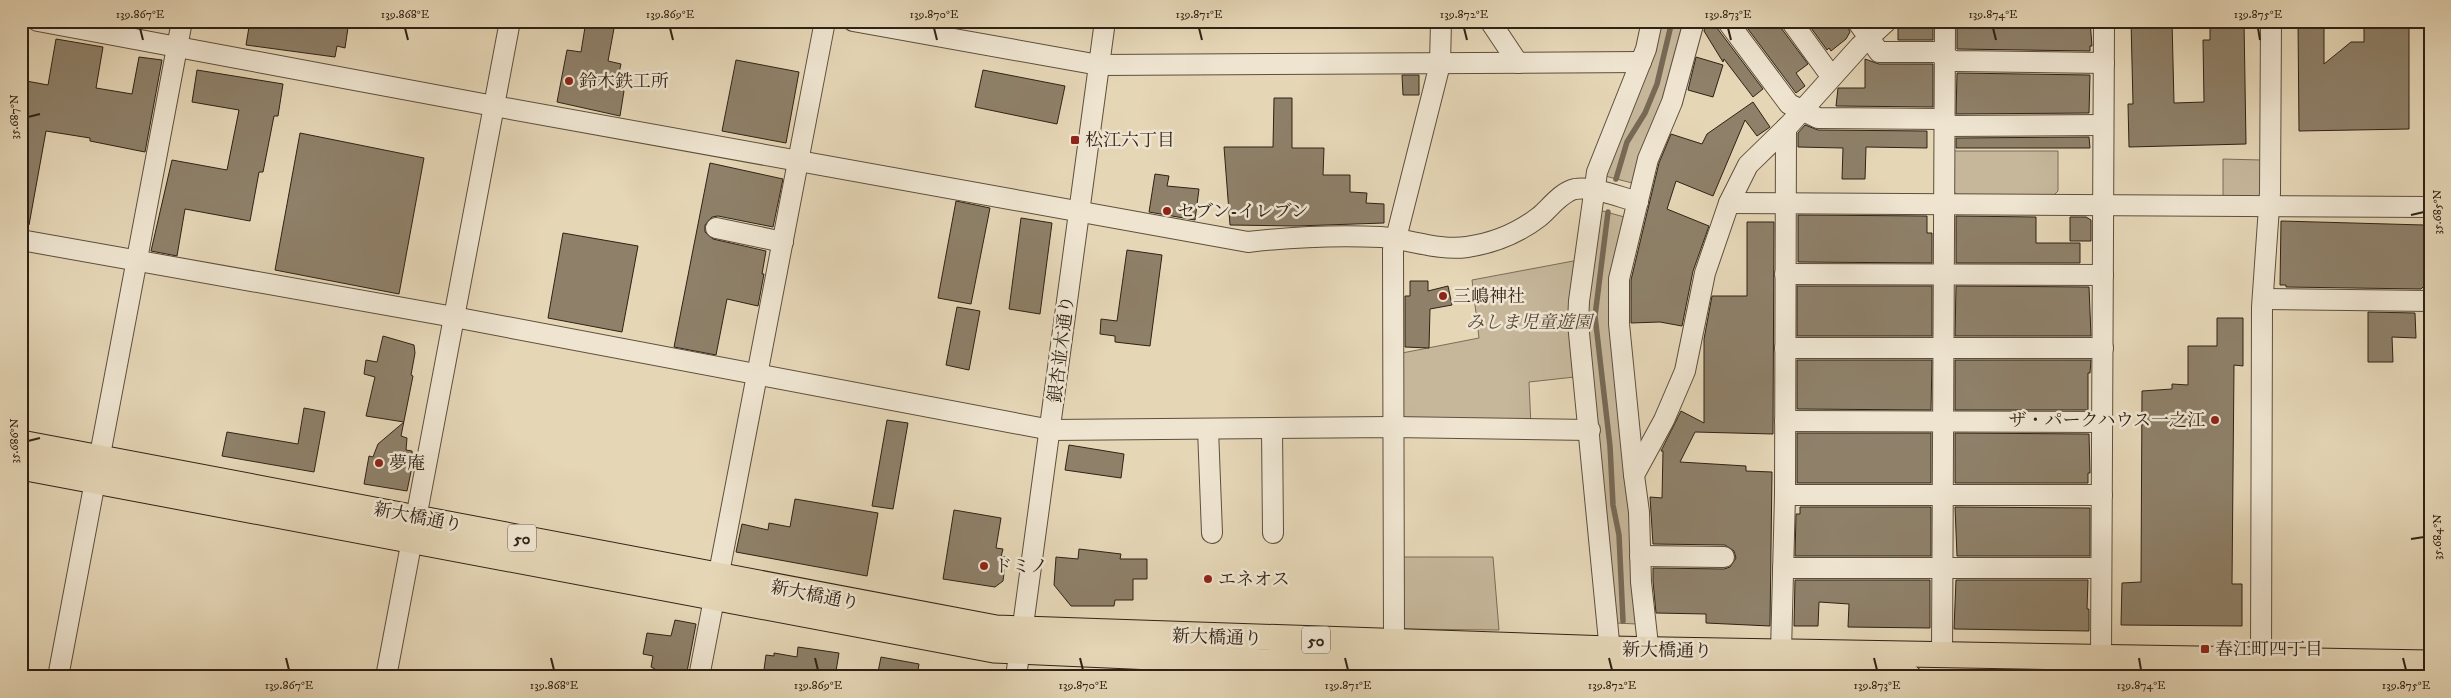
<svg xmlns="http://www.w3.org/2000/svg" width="2451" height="698" viewBox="0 0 2451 698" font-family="'IM FELL DW Pica','Noto Serif JP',serif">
<rect width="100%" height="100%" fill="#e5d6b6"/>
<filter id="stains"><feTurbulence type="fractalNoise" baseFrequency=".004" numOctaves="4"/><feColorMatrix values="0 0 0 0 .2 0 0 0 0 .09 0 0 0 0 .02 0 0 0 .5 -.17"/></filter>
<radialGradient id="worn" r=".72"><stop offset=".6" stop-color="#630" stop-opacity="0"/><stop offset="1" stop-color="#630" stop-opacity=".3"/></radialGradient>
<g fill="#c6b79b" stroke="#7b6c58">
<polygon points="1660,21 1688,21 1636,184 1605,176"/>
<polygon points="1953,151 2058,151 2058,191 2053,196 1959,196 1953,191"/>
<polygon points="2223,159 2261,160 2261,193 2255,199 2223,199"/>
<polygon points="1599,210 1628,218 1628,491 1637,624 1615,623 1586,321"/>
<polygon points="1584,259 1584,376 1529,382 1531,427 1395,424 1397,354 1479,338 1472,280"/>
<polygon points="1397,557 1493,557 1499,630 1398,629"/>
</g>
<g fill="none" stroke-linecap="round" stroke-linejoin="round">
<g stroke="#776955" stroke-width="5.5">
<polyline points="1616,179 1627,142 1645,113 1657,84 1672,21"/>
<polyline points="1608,212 1595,316 1610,446 1613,505 1619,535 1623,621"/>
</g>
</g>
<g fill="#8e8069" stroke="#302215">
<polygon points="250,21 349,21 345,48 337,46 335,57 246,45"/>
<polygon points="586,21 615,23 608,61 621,64 618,77 623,78 621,90 624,91 620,116 557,102 567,50 581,52"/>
<polygon points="1712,21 1715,21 1717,28 1763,89 1753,97 1724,59 1723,62 1704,31 1705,26"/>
<polygon points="1742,21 1779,21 1781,28 1808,64 1796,73 1805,86 1796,93"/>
<polygon points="1806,21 1845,21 1850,32 1846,39 1831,51 1829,48 1827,50"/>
<polygon points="1914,21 1933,21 1933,40 1898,40 1898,29 1906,22"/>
<polygon points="1957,21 2090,21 2092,46 2090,46 2090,51 1957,49"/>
<polygon points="2131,21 2172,21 2174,103 2204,102 2203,40 2210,40 2210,21 2244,21 2246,144 2129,147 2128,104 2133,104"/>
<polygon points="2298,21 2324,21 2324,64 2351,42 2364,42 2364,21 2409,21 2409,129 2299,131"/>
<polygon points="56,39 103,47 96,88 132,94 139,57 162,60 145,152 90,141 90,138 46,131 29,225 21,225 21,80 48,85"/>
<polygon points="1696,57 1723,65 1713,97 1688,90"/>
<polygon points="1865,59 1879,64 1933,64 1933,107 1836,106 1838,88 1865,88"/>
<polygon points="736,60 799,72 786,143 722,131"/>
<polygon points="197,70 283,84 278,116 274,116 263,172 259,172 250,221 185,209 177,256 151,251 172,160 227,170 239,110 192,102"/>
<polygon points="983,70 1065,86 1057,124 975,107"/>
<polygon points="1957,73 2090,75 2089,113 1956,114"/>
<polygon points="1402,75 1419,75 1419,95 1403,95"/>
<polygon points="1274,98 1292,98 1292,148 1324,148 1323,175 1350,175 1350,192 1367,193 1366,203 1384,204 1384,223 1296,226 1230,225 1224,147 1273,147"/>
<polygon points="1753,102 1770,127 1757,136 1745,120 1713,196 1676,181 1667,209 1709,226 1693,271 1682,326 1660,322 1631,323 1631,280 1659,163 1671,134 1702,144 1707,134"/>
<polygon points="1805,125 1818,130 1927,131 1927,148 1866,147 1865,179 1842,179 1843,148 1798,147 1798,133"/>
<polygon points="300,133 424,158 399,294 275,270"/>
<polygon points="2089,137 2090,148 1956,148 1956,138"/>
<polygon points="710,163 783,179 773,227 718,216 712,217 705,225 705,232 713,239 766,251 762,274 764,274 758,306 727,299 716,355 674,347"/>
<polygon points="1155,174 1169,176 1167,186 1199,189 1195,220 1149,212"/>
<polygon points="956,201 990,208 971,304 938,298"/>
<polygon points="1798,215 1927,216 1927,233 1932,233 1932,263 1798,262"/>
<polygon points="1956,216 2036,217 2036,243 2080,243 2080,263 1956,263"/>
<polygon points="2070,217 2086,217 2091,220 2091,241 2070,241"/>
<polygon points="1021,218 1052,223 1040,314 1009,309"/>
<polygon points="2281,221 2424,225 2425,285 2421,289 2286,287 2286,285 2280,285"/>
<polygon points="1747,222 1774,222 1773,434 1695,432 1680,462 1746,466 1746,471 1772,472 1770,626 1706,623 1706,614 1656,613 1653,581 1653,568 1724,569 1730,567 1736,558 1734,551 1725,545 1653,544 1650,497 1662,498 1663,451 1661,451 1681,411 1704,423 1704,339 1712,296 1747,296"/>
<polygon points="563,233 638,246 622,332 548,318"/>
<polygon points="1127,250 1162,255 1150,346 1115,342 1115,336 1100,334 1101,319 1117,321"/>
<polygon points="1410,281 1428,281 1428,291 1448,286 1452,305 1430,309 1429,348 1405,347 1405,296 1410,296"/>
<rect x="1797" y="286" width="135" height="50"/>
<polygon points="1956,286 2089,287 2091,336 1955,336"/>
<polygon points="957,307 980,311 969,370 946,365"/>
<polygon points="2368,312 2415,313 2416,338 2392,337 2393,362 2368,362"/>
<polygon points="2217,318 2243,318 2243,366 2234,365 2232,584 2242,584 2242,626 2121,625 2122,583 2141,582 2142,391 2172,389 2172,384 2188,385 2188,346 2217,346"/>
<polygon points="383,336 414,345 415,353 411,375 413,376 401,436 407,438 406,450 412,451 413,462 407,491 364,484 369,456 373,457 378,444 404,422 366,416 375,377 364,374 366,360 377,362"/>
<polygon points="1797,360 1932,360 1931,410 1797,409"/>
<polygon points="1955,360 2091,360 2090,373 2088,373 2088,410 1955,410"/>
<polygon points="304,408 325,412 314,472 222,456 227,432 298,444"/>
<polygon points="887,420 908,423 893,509 872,506"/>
<rect x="1797" y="433" width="134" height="50"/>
<polygon points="1955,433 2089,434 2090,473 2088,473 2088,483 1955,483"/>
<polygon points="1069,445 1124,454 1121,478 1065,470"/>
<polygon points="795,499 878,513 867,576 736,552 742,524 768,530 769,523 790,527"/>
<polygon points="1800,507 1931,507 1931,556 1795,556 1796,514 1800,514"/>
<polygon points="1955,507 2090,508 2090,556 1957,556"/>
<polygon points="954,510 1001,518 996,548 1003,549 1001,557 1006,557 1003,581 995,587 943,579"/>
<polygon points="1079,549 1121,554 1120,559 1147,559 1147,579 1133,579 1133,600 1115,600 1114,606 1071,606 1054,585 1056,557 1078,559"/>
<polygon points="1795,580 1930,580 1930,628 1848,627 1849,604 1819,602 1818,626 1794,626"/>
<polygon points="1956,580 2088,580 2087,609 2089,609 2089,631 1954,629"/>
<polygon points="675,620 696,624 686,677 654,677 655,669 651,667 653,656 643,654 647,633 671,636"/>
<polygon points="798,647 839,653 835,677 763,677 766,655 774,656 774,653 797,657"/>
<polygon points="881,657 919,664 917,677 877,677"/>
</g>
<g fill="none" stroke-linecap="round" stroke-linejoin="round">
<g stroke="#5d4f3d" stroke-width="22">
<g id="minor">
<path d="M38 21 494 106 1248 242C1291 237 1337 235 1381 237 1409 239 1438 251 1467 247 1495 243 1517 234 1539 217 1550 208 1561 192 1575 189 1594 186 1619 197 1638 202"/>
<polyline points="853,21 1099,65 1641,62"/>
<polyline points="1490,21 1518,63"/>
<polyline points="1727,21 1789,104 1818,118 1945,119"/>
<polyline points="1791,21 1831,76"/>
<polyline points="1857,21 1879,52 1936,52 1954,61 2104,63"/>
<polyline points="1945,126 2103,125"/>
<polyline points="1729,203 2430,207"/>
<polyline points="716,228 783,242"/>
<polyline points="21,240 454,317 1051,430 1393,427 1590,430"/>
<polyline points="1785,274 2103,275"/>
<polyline points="2263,299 2430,301"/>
<polyline points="1785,348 2103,348"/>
<polyline points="1785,421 2102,422"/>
<polyline points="1272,428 1273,533"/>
<polyline points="1208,429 1212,533"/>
<polyline points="1634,475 1619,324 1619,279 1648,159 1672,102 1694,21"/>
<polyline points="1785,495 2102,495"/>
<polyline points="1640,556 1724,557"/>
<polyline points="1783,568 2101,568"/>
<polyline points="1394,643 1393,250 1440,64 1441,21"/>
<polyline points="1781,652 1785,495 1786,128"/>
<polyline points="1942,655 1945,21"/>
<polyline points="2101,659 2104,21"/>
<polyline points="2261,661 2262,307 2270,193 2271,21"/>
<polyline points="1611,662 1578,323 1579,301 1597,172 1646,49 1652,21"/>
<polyline points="1650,663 1641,582 1639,512 1634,475 1664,420 1685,371 1705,273 1729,203 1748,165 1790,124 1860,46 1887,21"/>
<polyline points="58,677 182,21"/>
<polyline points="386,677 510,21"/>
<polyline points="699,677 825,21"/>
<polyline points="1016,677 1105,21"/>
</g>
</g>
<g stroke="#302215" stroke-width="27">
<g id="major">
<polyline points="21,443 996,628 1610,649 2430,663"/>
<polyline points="21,467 994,650 1267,662 1395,662 1909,677"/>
</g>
</g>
<use href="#minor" stroke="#eee4d0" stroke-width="20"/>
<use href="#major" stroke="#e5d6b6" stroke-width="25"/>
</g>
<path fill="none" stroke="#302215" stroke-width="2" d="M140 28 143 40M405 28 408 40M670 28 673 40M934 28 937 40M1199 28 1202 40M1464 28 1467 40M1728 28 1731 40M1993 28 1996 40M2258 28 2260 40M28 117 40 114M2411 215 2424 212M28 441 40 438M2411 539 2424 537M286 658 289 670M551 658 554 670M815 658 818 670M1080 658 1083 670M1345 658 1348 670M1609 658 1612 670M1874 658 1877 670M2139 658 2141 670M2403 658 2406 670"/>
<g fill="#8f2418" stroke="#eee4d0" stroke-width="2">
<circle cx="569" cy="81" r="5"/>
<rect x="1070" y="135" width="10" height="10" rx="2.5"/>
<circle cx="1167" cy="211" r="5"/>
<circle cx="1443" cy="296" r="5"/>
<circle cx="2215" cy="420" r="5"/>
<circle cx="379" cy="463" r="5"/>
<circle cx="984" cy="566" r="5"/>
<circle cx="1208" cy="579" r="5"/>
<rect x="2200" y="644" width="10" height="10" rx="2.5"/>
</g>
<g text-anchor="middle" stroke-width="5" stroke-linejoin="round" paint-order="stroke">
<g fill="#eee4d0" stroke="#695c4d" stroke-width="1">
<rect x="508" y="524.5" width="28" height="27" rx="4"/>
<rect x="1302" y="626.5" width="28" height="27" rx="4"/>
</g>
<g font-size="16" font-weight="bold" fill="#302215">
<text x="522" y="544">50</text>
<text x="1316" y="646">50</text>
</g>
<g font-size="18" fill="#302215" stroke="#eee4d0" text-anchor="start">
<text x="579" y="87">鈴木鉄工所</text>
<text x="1085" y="146">松江六丁目</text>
<text x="1177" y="217">セブン-イレブン</text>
<text x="1453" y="302">三嶋神社</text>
<text x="2205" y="426" text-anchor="end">ザ・パークハウス一之江</text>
<text x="389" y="469">夢庵</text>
<text x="994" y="572">ドミノ</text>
<text x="1218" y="585">エネオス</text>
<text x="2215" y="655">春江町四丁目</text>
</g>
<g font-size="18" font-style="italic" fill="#564736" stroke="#eee4d0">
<text x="1529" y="328">みしま児童遊園</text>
</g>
<g font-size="18" fill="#302215" stroke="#eee4d0">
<text transform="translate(1061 349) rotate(-83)" y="6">銀杏並木通り</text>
<text transform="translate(418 517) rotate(11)" y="6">新大橋通り</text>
<text transform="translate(815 595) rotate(11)" y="6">新大橋通り</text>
<text transform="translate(1217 637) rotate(2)" y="6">新大橋通り</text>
<text transform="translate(1667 650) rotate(1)" y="6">新大橋通り</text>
</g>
</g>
<rect width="2451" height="698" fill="none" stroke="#e5d6b6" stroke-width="55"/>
<rect x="28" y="28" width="2396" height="642" fill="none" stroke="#302215" stroke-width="2"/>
<g font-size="12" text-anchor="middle" fill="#302215">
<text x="140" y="18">139.867°E</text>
<text x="405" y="18">139.868°E</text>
<text x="670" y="18">139.869°E</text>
<text x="934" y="18">139.870°E</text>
<text x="1199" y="18">139.871°E</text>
<text x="1464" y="18">139.872°E</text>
<text x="1728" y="18">139.873°E</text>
<text x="1993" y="18">139.874°E</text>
<text x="2258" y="18">139.875°E</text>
<text transform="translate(14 117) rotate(-90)" y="4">35.687°N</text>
<text transform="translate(2437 212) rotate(-90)" y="4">35.685°N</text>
<text transform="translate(14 441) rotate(-90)" y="4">35.686°N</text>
<text transform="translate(2437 537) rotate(-90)" y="4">35.684°N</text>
<text x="289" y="689">139.867°E</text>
<text x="554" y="689">139.868°E</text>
<text x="818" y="689">139.869°E</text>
<text x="1083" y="689">139.870°E</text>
<text x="1348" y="689">139.871°E</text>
<text x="1612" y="689">139.872°E</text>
<text x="1877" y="689">139.873°E</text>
<text x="2141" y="689">139.874°E</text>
<text x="2406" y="689">139.875°E</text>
</g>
<rect width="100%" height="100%" filter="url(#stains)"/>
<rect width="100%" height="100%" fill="url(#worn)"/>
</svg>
